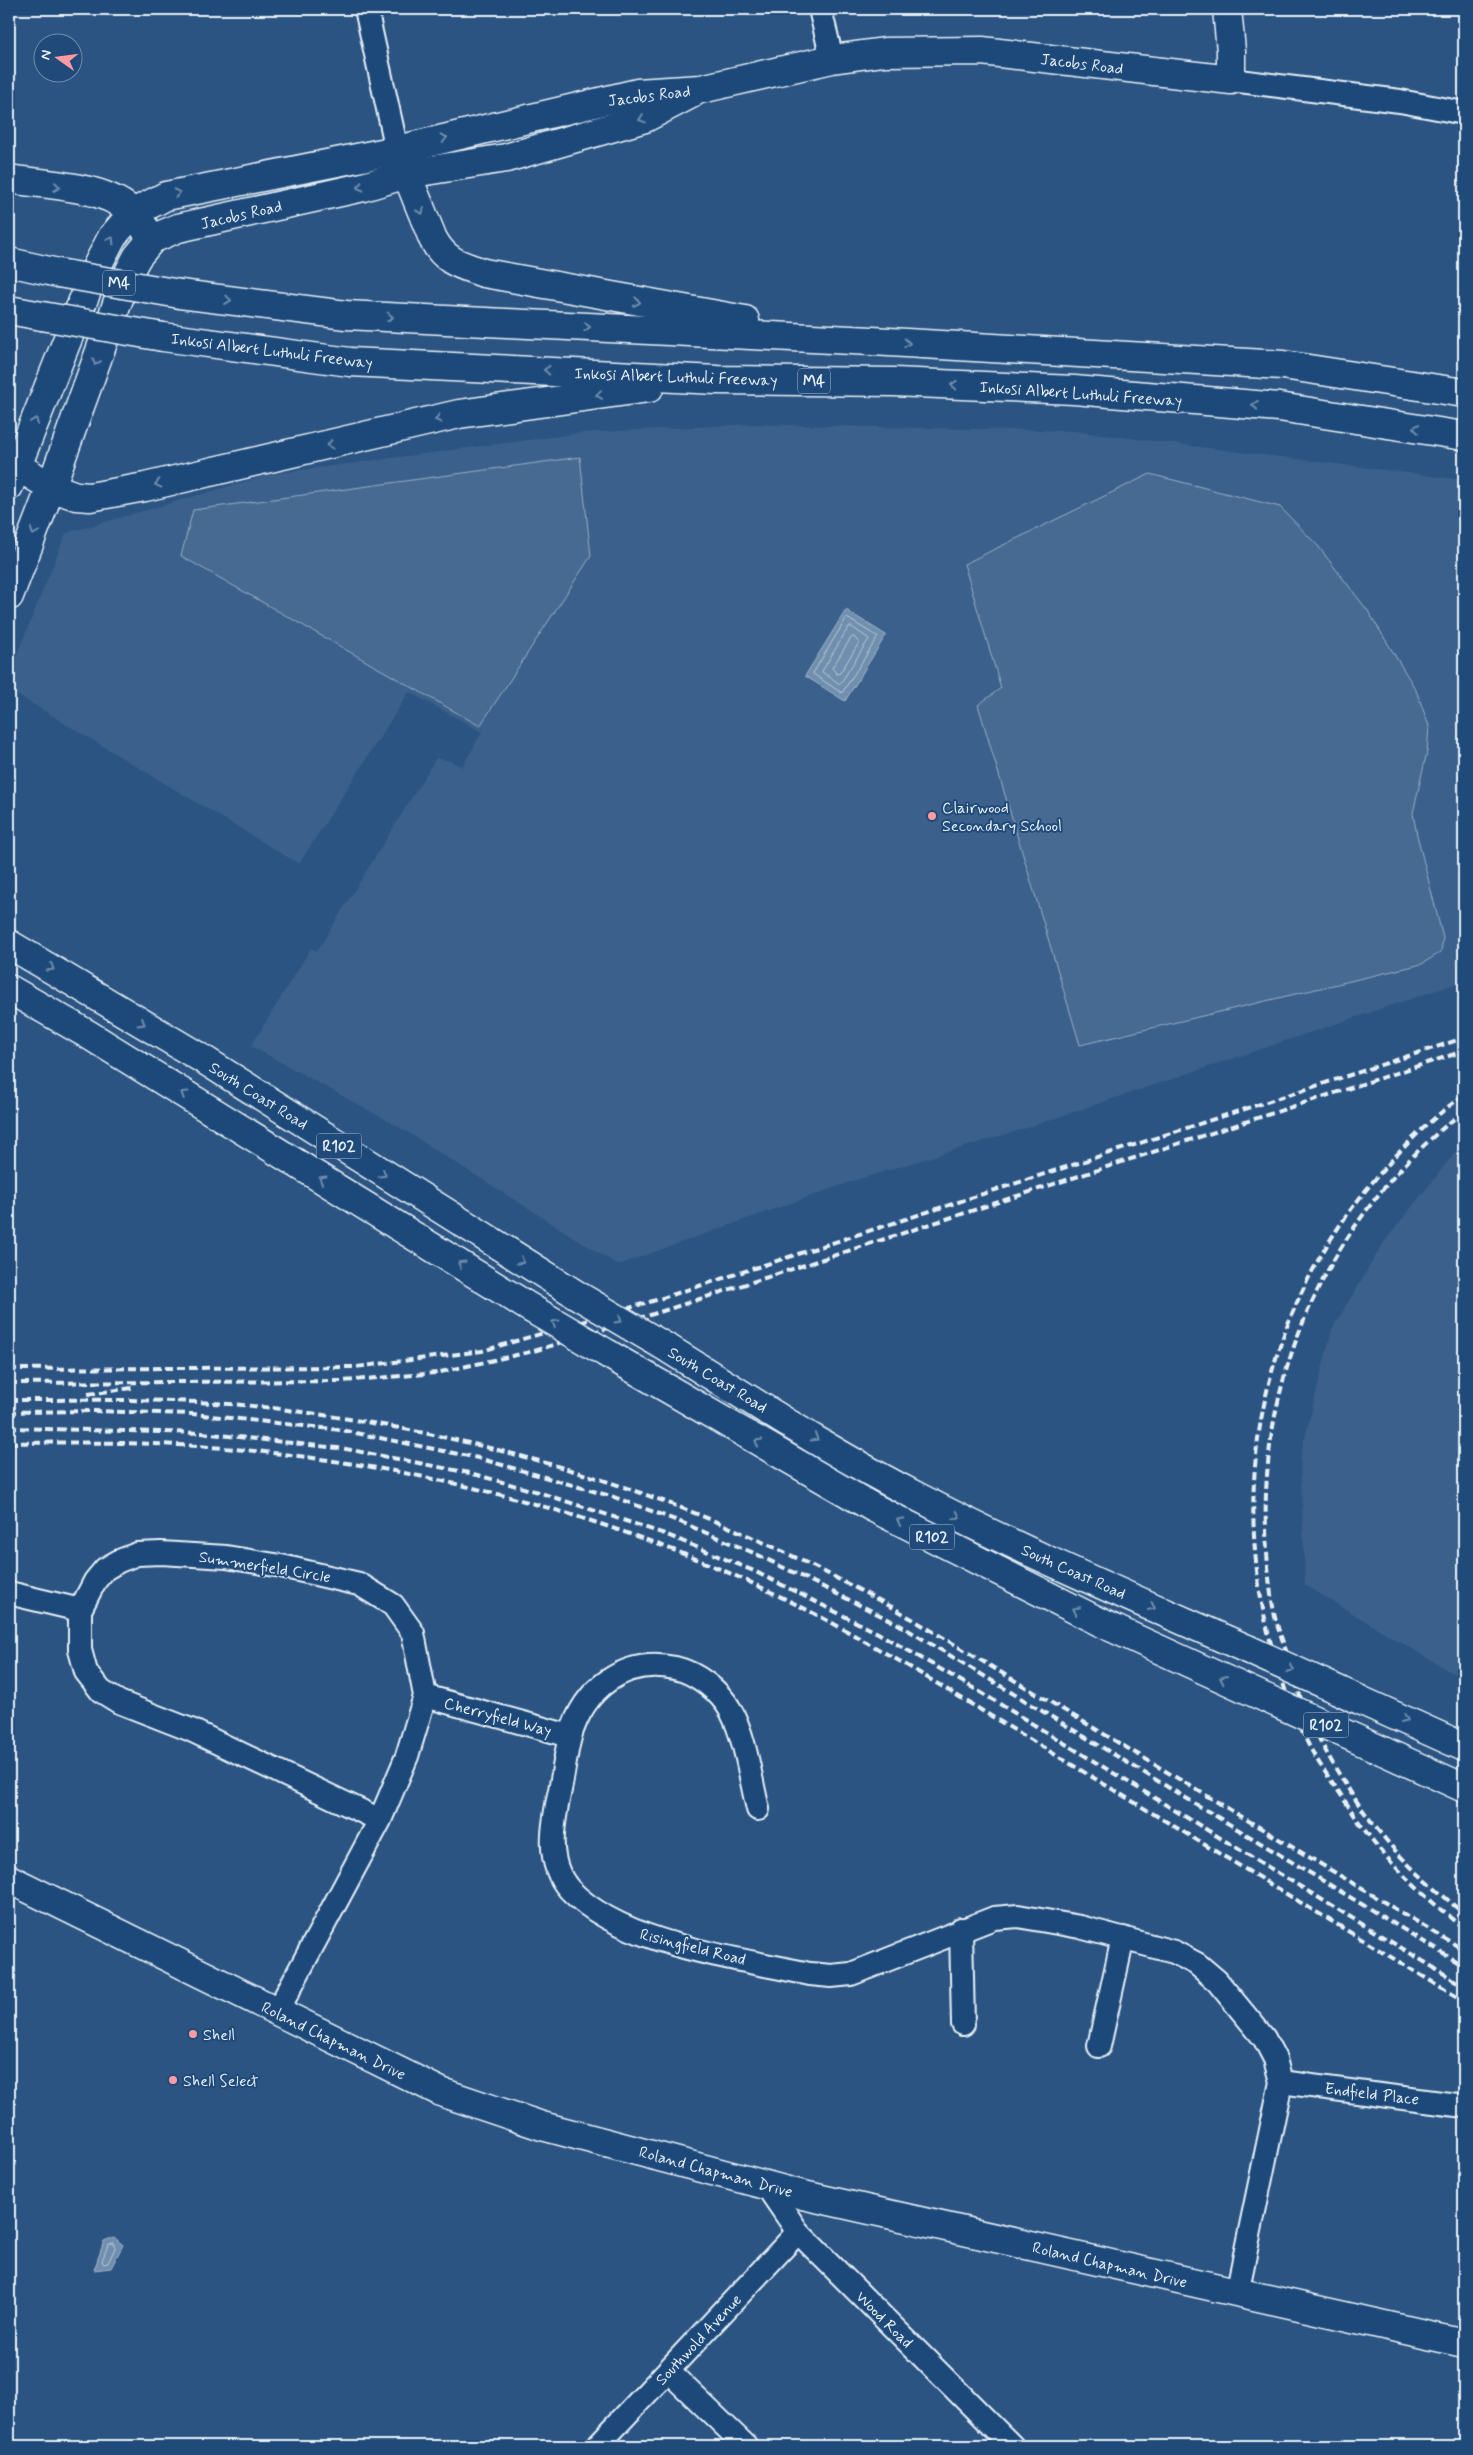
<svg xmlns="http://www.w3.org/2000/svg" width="1473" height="2455" viewBox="0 0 1473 2455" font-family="Mynerve,sans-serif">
<rect width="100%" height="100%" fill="#2b5482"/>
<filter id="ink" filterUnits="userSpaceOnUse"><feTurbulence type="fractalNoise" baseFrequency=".02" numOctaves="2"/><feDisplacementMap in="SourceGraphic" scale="10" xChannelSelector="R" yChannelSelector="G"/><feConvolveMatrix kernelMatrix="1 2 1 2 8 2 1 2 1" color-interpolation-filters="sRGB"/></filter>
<g filter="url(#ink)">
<g fill="#3a608b">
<polygon points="750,424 1074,431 1464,480 1464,981 1020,1130 856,1180 618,1265 399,1127 251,1046 311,948 317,951 436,758 450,761 462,767 482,732 409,692 299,864 9,690 9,674 66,533 272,474 581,433"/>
<polygon points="1464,1149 1464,1680 1305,1585 1300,1457 1332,1329 1384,1242 1453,1155"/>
</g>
<g fill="#476b93" stroke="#98aec6">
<polygon points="580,457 591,556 480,726 181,556 193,510"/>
<polygon points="1150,474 1280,507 1318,546 1368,611 1416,690 1429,726 1427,752 1413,813 1417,835 1443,938 1441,952 1422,964 1080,1045 978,705 1001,688 964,564"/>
</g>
<g fill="#708ead" stroke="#a0b6cb">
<polygon points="846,610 886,635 845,701 805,676"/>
<polygon points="114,2237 123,2245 111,2268 94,2270 104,2241"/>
</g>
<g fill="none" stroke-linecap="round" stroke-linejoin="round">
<g stroke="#b8c9da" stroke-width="1">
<polygon points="847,618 878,637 842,693 813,674"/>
<polygon points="849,627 852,627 869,639 840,684 822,672"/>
<polygon points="854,637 859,643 840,673 837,674 832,668 851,638"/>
<polygon points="114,2243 115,2248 108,2263 104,2264 102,2261 108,2245"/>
</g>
<g stroke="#e8f1f8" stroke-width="26">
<g id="minor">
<polyline points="366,9 397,150"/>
<polyline points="820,9 832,59"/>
<polyline points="1231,80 1400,101 1464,113"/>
<polyline points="9,1593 80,1610"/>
<polyline points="425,1696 570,1736"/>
<path d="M758 1809C750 1777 746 1740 731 1711 720 1691 697 1673 675 1668 625 1657 584 1688 570 1737 566 1752 564 1769 561 1785 554 1819 543 1861 570 1890 623 1945 737 1958 810 1974L831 1976 851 1974 994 1918 1018 1916 1080 1927 1174 1952 1197 1964 1217 1981 1264 2038 1275 2059 1281 2082 1237 2293"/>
<polyline points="961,1929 963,2024"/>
<polyline points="277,2012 380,1820 407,1756 425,1696 413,1633 393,1605 359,1584 281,1566 226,1557 161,1553 137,1554 119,1561 105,1569 95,1581 80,1610 80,1650 86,1672 101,1691 119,1702 191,1730 380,1820"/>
<polyline points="1099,2046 1123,1938"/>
<polyline points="1281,2082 1464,2106"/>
<polyline points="766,2185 798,2232 1012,2446"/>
<polyline points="668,2371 746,2446"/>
<polyline points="597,2446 798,2232"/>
</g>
</g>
<g stroke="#e8f1f8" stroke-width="31">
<g id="tertiary">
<polyline points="9,486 96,268 112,237 133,213 166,196 397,150 637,93 701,89 832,59 884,52 982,51 1231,80 1231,51 1227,9"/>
<polyline points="9,596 51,487 127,276 137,257 152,239 178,228 363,187 407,174 506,158 645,118 691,94"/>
<polyline points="9,1879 441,2092 542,2126 803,2195 1464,2343"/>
</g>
</g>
<g stroke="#e8f1f8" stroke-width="31">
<g id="trunk">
<polyline points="9,944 206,1061 577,1295"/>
<polyline points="9,989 89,1035 532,1309"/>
<path d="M669 1349C751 1400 833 1454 920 1498 1026 1553 1137 1600 1247 1649"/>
<polyline points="608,1354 872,1507 1106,1625 1268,1699"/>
<polyline points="1360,1700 1464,1747"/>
<polyline points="1383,1751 1464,1788"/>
</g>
</g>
<g stroke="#e8f1f8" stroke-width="31">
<g id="motorway">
<path d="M397 150 433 239C445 262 461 265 484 273L745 320"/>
<path d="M9 179C46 185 107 185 134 214 141 221 146 231 152 239"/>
<polyline points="9,262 58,273"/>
<polyline points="180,294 346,315 872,341 1283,365 1464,393"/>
<polyline points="9,310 42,316"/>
<polyline points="163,337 350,362 717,380 894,382 1074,390 1279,407 1464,436"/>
<polyline points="9,461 51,487 76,496 90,497 145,487 459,414 649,388"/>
</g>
</g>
<use href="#minor" stroke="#1f4a7a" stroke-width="22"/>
<use href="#tertiary" stroke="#1f4a7a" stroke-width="28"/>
<use href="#trunk" stroke="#1f4a7a" stroke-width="28"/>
<use href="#motorway" stroke="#1f4a7a" stroke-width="28"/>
<g stroke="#e8f1f8" stroke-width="4" stroke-dasharray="8 4" stroke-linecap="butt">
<path d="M1464 1095C1431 1118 1402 1148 1376 1178 1241 1335 1218 1550 1304 1735 1312 1754 1325 1772 1337 1789 1348 1805 1358 1822 1370 1837 1397 1872 1430 1901 1464 1929"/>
<path d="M1464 1111C1336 1210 1260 1366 1266 1529 1267 1560 1269 1591 1276 1621 1280 1635 1285 1648 1290 1661 1296 1680 1300 1701 1309 1719 1335 1772 1369 1826 1412 1868 1429 1884 1447 1899 1464 1914"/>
<polyline points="9,1369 356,1367 482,1351 656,1300 1464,1038"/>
<polyline points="9,1383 343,1381 436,1373 534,1351 666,1310 1464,1051"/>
<polyline points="88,1394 132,1388"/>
<path d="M9 1400C97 1400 184 1398 272 1408 434 1428 598 1469 747 1535 797 1557 844 1582 892 1607L1464 1950"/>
<polyline points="9,1412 96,1411 193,1414 341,1430 478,1458 614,1497 678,1521 754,1553 898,1624 1464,1966"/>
<polyline points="9,1428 202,1433 346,1449 470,1473 538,1492 665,1534 754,1571 878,1633 980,1692 1464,1986"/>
<path d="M9 1443C87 1442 166 1442 245 1450 442 1469 641 1523 817 1615 848 1631 878 1649 908 1666L1464 2001"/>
</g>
<g stroke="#e8f1f8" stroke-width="31" stroke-linecap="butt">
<g id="trunk-bridge">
<polyline points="577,1295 669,1349"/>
<polyline points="532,1309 608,1354"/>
<polyline points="1247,1649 1360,1700"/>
<polyline points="1268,1699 1383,1751"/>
</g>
</g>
<g stroke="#e8f1f8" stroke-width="31" stroke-linecap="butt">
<g id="motorway-bridge">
<polyline points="58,273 180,294"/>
<polyline points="42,316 163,337"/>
</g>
</g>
<use href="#trunk-bridge" stroke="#1f4a7a" stroke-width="28"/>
<use href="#motorway-bridge" stroke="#1f4a7a" stroke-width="28"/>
</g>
<defs><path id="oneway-chevron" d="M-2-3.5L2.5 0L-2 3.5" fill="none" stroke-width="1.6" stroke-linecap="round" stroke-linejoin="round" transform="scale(1.25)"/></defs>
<g stroke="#6f8dac">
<use href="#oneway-chevron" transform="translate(642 119) rotate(161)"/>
<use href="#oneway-chevron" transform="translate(444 138) rotate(-14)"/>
<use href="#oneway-chevron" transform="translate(57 187) rotate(8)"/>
<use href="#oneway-chevron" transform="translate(360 187) rotate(166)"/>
<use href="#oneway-chevron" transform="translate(177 193) rotate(-12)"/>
<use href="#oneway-chevron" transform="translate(421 211) rotate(66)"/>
<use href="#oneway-chevron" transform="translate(111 240) rotate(-58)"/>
<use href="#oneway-chevron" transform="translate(228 300) rotate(7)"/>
<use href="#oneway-chevron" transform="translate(637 302) rotate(10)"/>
<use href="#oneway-chevron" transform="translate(390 317) rotate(3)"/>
<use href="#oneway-chevron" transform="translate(587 327) rotate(3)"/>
<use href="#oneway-chevron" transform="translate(907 343) rotate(3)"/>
<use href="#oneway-chevron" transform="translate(96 362) rotate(109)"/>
<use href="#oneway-chevron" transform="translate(547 370) rotate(-177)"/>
<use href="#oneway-chevron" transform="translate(954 385) rotate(-177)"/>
<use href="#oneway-chevron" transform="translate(599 395) rotate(172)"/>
<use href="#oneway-chevron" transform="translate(1255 405) rotate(-175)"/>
<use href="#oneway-chevron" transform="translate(438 419) rotate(166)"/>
<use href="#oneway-chevron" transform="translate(35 421) rotate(-68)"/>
<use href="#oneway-chevron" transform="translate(1416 428) rotate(-172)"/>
<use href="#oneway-chevron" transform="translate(330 445) rotate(167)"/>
<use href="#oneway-chevron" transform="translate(158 484) rotate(167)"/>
<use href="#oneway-chevron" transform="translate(34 532) rotate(111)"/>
<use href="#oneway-chevron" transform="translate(51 968) rotate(31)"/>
<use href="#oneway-chevron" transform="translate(142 1023) rotate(31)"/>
<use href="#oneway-chevron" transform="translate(184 1094) rotate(-148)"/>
<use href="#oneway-chevron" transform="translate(383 1174) rotate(32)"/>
<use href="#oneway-chevron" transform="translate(322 1179) rotate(-149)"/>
<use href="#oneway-chevron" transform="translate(521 1261) rotate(32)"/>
<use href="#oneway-chevron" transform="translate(461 1264) rotate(-148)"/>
<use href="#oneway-chevron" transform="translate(619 1320) rotate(30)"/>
<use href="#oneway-chevron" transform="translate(555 1323) rotate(-149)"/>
<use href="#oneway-chevron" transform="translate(815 1438) rotate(31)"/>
<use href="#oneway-chevron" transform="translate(758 1442) rotate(-150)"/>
<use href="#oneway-chevron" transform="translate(957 1516) rotate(26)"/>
<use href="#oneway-chevron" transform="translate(900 1521) rotate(-153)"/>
<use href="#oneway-chevron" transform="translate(1152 1607) rotate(24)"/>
<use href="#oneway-chevron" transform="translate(1076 1610) rotate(-153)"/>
<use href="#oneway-chevron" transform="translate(1291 1669) rotate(24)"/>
<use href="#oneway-chevron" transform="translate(1223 1679) rotate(-155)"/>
<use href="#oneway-chevron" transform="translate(1405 1719) rotate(24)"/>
</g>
</g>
<g fill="#ff9aa2" stroke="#1f4a7a" stroke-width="2">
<circle cx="932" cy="816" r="5"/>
<circle cx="193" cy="2034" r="5"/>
<circle cx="173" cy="2080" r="5"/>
</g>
<g text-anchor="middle" stroke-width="4" stroke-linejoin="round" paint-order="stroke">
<g fill="#1f4a7a" stroke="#acbfd2" stroke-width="1">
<rect x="103" y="270.5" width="32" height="25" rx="4"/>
<rect x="798" y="368.5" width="32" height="25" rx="4"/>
<rect x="316.5" y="1133.5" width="45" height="25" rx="4"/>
<rect x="909.5" y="1524.5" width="45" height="25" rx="4"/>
<rect x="1303.5" y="1712.5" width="45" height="25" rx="4"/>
</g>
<g font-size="15" font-weight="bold" fill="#e8f1f8">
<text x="119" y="288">M4</text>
<text x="814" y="386">M4</text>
<text x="339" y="1151">R102</text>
<text x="932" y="1542">R102</text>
<text x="1326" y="1730">R102</text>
</g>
<g font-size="16" fill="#e8f1f8" stroke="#1f4a7a">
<text transform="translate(1082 63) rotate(7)" y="6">Jacobs Road</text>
<text transform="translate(649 95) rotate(-7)" y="6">Jacobs Road</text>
<text transform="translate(241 214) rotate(-13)" y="6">Jacobs Road</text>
<text transform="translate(272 350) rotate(7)" y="6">Inkosi Albert Luthuli Freeway</text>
<text transform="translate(676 376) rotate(2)" y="6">Inkosi Albert Luthuli Freeway</text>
<text transform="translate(1081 393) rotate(4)" y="6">Inkosi Albert Luthuli Freeway</text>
<text transform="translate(259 1095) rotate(32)" y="6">South Coast Road</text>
<text transform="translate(718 1379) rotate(31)" y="6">South Coast Road</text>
<text transform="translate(265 1566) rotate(9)" y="6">Summerfield Circle</text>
<text transform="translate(1074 1571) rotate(24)" y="6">South Coast Road</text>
<text transform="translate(498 1716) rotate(15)" y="6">Cherryfield Way</text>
<text transform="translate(693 1946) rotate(14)" y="6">Risingfield Road</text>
<text transform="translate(334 2040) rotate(26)" y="6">Roland Chapman Drive</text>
<text transform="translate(1372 2093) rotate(7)" y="6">Endfield Place</text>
<text transform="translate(716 2171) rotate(15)" y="6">Roland Chapman Drive</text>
<text transform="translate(1110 2264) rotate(13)" y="6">Roland Chapman Drive</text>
<text transform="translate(885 2319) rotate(45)" y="6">Wood Road</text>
<text transform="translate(698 2339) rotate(-47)" y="6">Southwold Avenue</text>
</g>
<g font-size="16" fill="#e8f1f8" stroke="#1f4a7a" text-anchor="start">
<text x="942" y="813">Clairwood<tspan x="942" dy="18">Secondary School</tspan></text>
<text x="203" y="2040">Shell</text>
<text x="183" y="2086">Shell Select</text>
</g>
</g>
<rect width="1473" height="2455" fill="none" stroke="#1f4a7a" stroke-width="30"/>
<rect x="15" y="15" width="1443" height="2425" fill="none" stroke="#e8f1f8" stroke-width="2" filter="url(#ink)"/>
<g transform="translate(58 58) rotate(284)"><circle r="24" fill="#1f4a7a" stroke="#6f8dac"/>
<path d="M0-4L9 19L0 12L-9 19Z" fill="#ff9aa2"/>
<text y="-8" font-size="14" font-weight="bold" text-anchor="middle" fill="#e8f1f8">N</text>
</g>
</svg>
